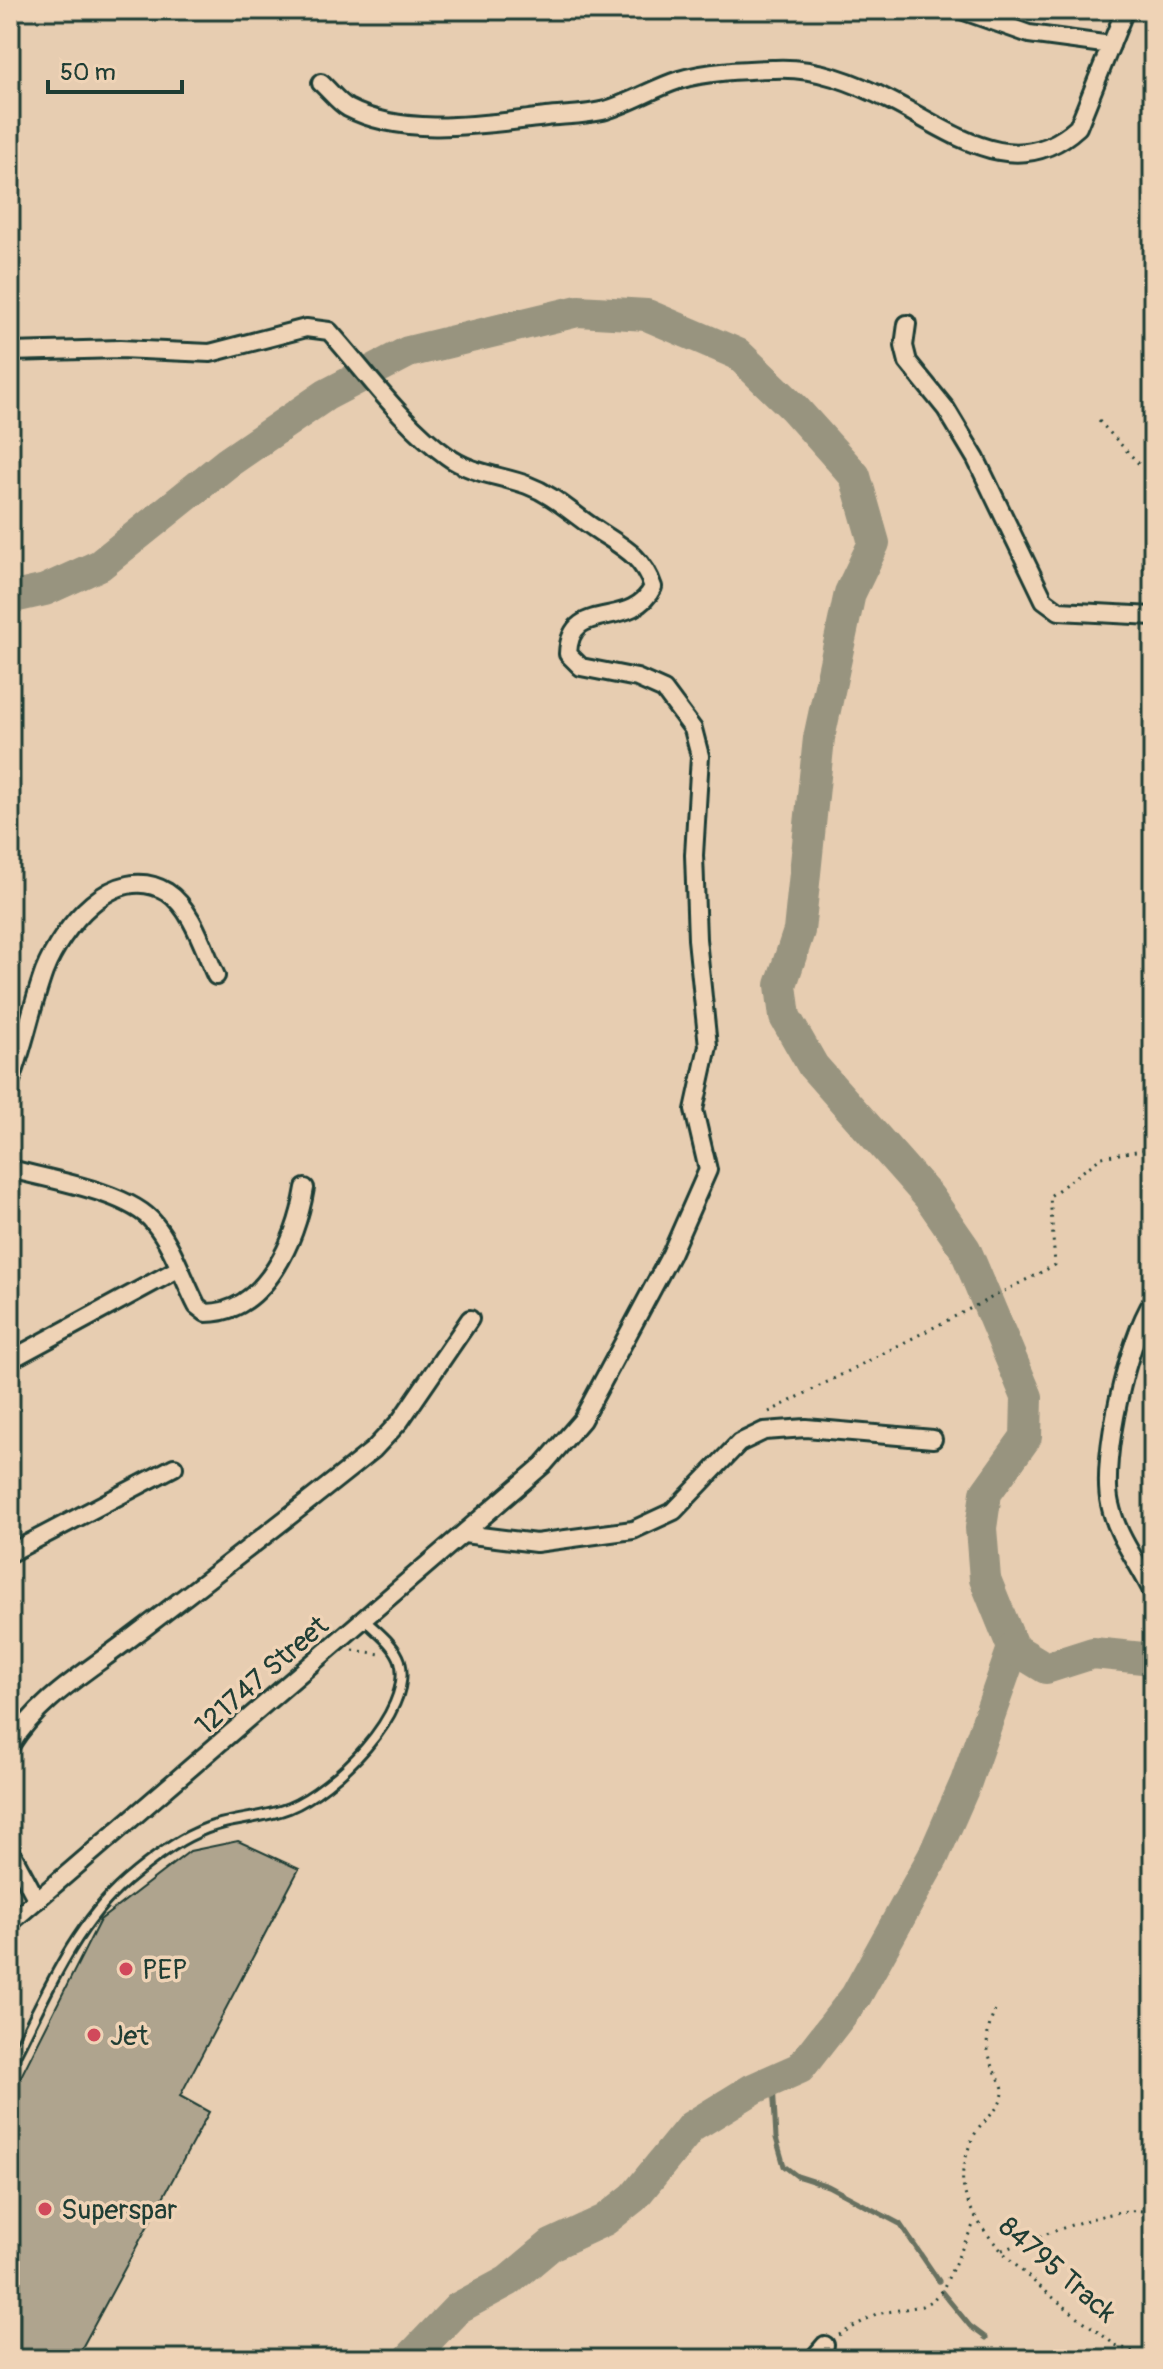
<svg xmlns="http://www.w3.org/2000/svg" width="1163" height="2369" viewBox="0 0 1163 2369" font-family="Pangolin,sans-serif">
<rect width="100%" height="100%" fill="#e7cdb1"/>
<filter id="ink" filterUnits="userSpaceOnUse"><feTurbulence type="fractalNoise" baseFrequency=".0125" numOctaves="2"/><feDisplacementMap in="SourceGraphic" scale="16" xChannelSelector="R" yChannelSelector="G"/><feConvolveMatrix kernelMatrix="1 2 1 2 8 2 1 2 1" color-interpolation-filters="sRGB"/></filter>
<g filter="url(#ink)">
<g fill="none" stroke-linecap="round" stroke-linejoin="round">
<g stroke="#687161" stroke-width="5">
<polyline points="773,2083 776,2138 784,2166 797,2176 828,2186 900,2224 939,2281"/>
<polyline points="942,2292 970,2326 986,2338"/>
</g>
<g stroke="#98947f" stroke-width="32">
<polyline points="10,598 45,590 100,565 227,463 326,395 408,352 578,311 647,315 738,354 794,408 855,476 874,543 850,593 819,738 799,931 781,985 785,1017 813,1066 929,1197 965,1249 1027,1397 1026,1437 986,1493 981,1528 985,1579 1013,1648 966,1782 933,1857 856,1996 800,2068 753,2089 691,2127 634,2197 605,2220 551,2245 508,2281 458,2308 409,2359"/>
<polyline points="1013,1648 1046,1668 1093,1653 1153,1659"/>
</g>
</g>
<polygon fill="#afa48e" stroke="#1f3d34" stroke-width="2" points="238,1841 299,1869 180,2096 209,2112 76,2359 10,2359 10,2098 100,1920 190,1851"/>
<g fill="none" stroke-linecap="round" stroke-linejoin="round">
<g stroke="#1f3d34" stroke-width="14">
<path id="service" d="M10 2065C43 2002 71 1929 126 1881 146 1864 171 1844 196 1833 225 1818 259 1820 289 1808 333 1790 414 1713 400 1661 395 1645 377 1632 365 1620"/>
</g>
<g stroke="#1f3d34" stroke-width="22">
<g id="minor">
<polyline points="961,10 1029,34 1111,45"/>
<path d="M321 83C330 91 338 102 348 108 405 138 485 124 546 117 565 115 587 115 606 110 632 102 654 88 679 80 708 71 745 70 775 69 816 67 856 83 891 101 951 131 1015 185 1078 127L1125 10"/>
<polyline points="907,324 904,346 908,362 946,409 976,459 1044,600 1059,611 1153,616"/>
<path d="M10 352 120 349 210 353 306 328 329 331C366 372 401 423 447 456 471 474 500 475 527 485 554 495 570 512 594 528 620 546 642 554 653 587 630 633 570 596 568 654L581 667 637 678 664 690 693 729 700 756 694 855 697 939 708 1046 694 1110 708 1170 671 1254 582 1420 544 1464 10 1923"/>
<path d="M10 1083C24 1047 31 1008 44 972 61 929 114 860 167 892 192 908 204 950 216 976"/>
<path d="M10 1169C48 1179 130 1192 154 1223 173 1246 183 1279 197 1306L206 1313C267 1313 297 1236 305 1188"/>
<path d="M1153 1301C1128 1339 1100 1460 1110 1504 1117 1537 1139 1563 1153 1593"/>
<polyline points="10,1360 178,1269"/>
<polyline points="464,1534 536,1543 633,1530 674,1511 739,1443 764,1431 806,1428 933,1439"/>
<polyline points="10,1553 174,1467"/>
<path d="M10 1746C39 1699 84 1674 127 1641 210 1578 292 1515 373 1450L400 1421 470 1319"/>
<polyline points="10,1850 37,1900"/>
<polyline points="813,2359 825,2345"/>
</g>
</g>
<g stroke="#1f3d34" stroke-width="3" stroke-dasharray="2 6" stroke-linecap="butt">
<polyline points="1099,421 1153,479"/>
<polyline points="769,1412 1055,1265 1050,1196 1102,1157 1153,1148"/>
<polyline points="353,1650 380,1654"/>
<path d="M995 2010C985 2035 984 2048 996 2073 998 2078 1003 2085 1003 2090 1004 2106 985 2119 977 2131 970 2140 967 2154 964 2165 948 2230 1071 2310 1115 2345L1140 2354 1153 2353"/>
<path d="M1002 2250C1035 2240 1124 2199 1153 2214"/>
<polyline points="839,2335 876,2314 922,2306 933,2300 943,2289 975,2221"/>
</g>
<use href="#service" stroke="#efd3b6" stroke-width="8"/>
<use href="#minor" stroke="#efd3b6" stroke-width="16"/>
</g>
</g>
<g fill="#d1495b" stroke="#efd3b6" stroke-width="3">
<circle cx="126" cy="1969" r="8"/>
<circle cx="94" cy="2035" r="8"/>
<circle cx="45" cy="2209" r="8"/>
</g>
<g text-anchor="middle" stroke-width="7" stroke-linejoin="round" paint-order="stroke">
<g font-size="28" fill="#1f3d34" stroke="#efd3b6">
<text transform="translate(261 1675) rotate(-41)" y="10">121747 Street</text>
<text transform="translate(1058 2269) rotate(41)" y="10">84795 Track</text>
</g>
<g font-size="28" fill="#1f3d34" stroke="#efd3b6" text-anchor="start">
<text x="142" y="1979">PEP</text>
<text x="110" y="2045">Jet</text>
<text x="61" y="2219">Superspar</text>
</g>
</g>
<rect width="1163" height="2369" fill="none" stroke="#efd3b6" stroke-width="40"/>
<rect x="20" y="20" width="1123" height="2329" fill="none" stroke="#1f3d34" stroke-width="3" filter="url(#ink)"/>
<path d="M48 80v12h134v-12" fill="none" stroke="#1f3d34" stroke-width="4"/>
<text x="60" y="80" font-size="24" fill="#1f3d34" stroke="#efd3b6" stroke-width="6" paint-order="stroke">50 m</text>
</svg>
